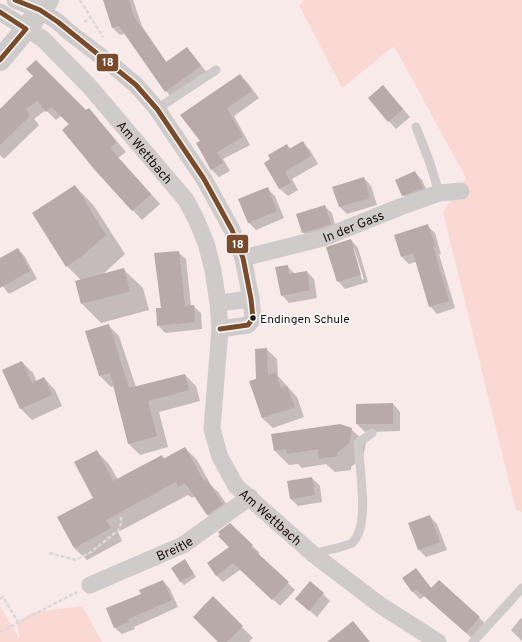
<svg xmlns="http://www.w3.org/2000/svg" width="522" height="642" viewBox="0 0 522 642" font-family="Overpass,sans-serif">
<rect width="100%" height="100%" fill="#f7eae9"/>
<g fill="#fad8d4">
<polygon points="305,0 522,0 522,512 516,510 443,212 466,178 394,46 342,88 299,5"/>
<polygon points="0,606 19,639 18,622 31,613 82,606 102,642 0,642"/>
</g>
<g fill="#0003" fill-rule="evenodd">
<polygon points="104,0 133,0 142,26 167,63 187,48 194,56 208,74 173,99 166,91 126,33 120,35 113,28"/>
<polygon points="240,75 247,82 259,98 234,116 250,145 223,159 230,171 219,177 212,170 198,144 201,142"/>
<polygon points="35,76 86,111 89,109 126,152 118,158 160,204 142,220 95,169 70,125 61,116 56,120 46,110 34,119 39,125 4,159 0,155 0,110"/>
<polygon points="383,86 410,117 396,129 389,121"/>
<polygon points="303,143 310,150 318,164 292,179 298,190 288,196 280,189 266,163 287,145 291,149"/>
<polygon points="415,172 422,180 429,196 411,202 403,195"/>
<polygon points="364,178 371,186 377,205 347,214 340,207 334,187"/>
<polygon points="75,186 94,206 125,254 102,275 123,269 143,288 149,310 101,323 82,304 76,282 81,280 67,266"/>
<polygon points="267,189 275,196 284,218 256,230 248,222"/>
<polygon points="324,206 332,213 337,232 310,240 303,232"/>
<polygon points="427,226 435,233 441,254 439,254 455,308 437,314 430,306 416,262 409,264 402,257"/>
<path d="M351 240 358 248 368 282 345 289 338 281ZM352 248H354L364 279 362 280Z"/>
<polygon points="18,249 25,257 37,279 9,294 0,283 0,259"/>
<polygon points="178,252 186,259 191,306 193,306 201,313 202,329 165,333 158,325"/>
<polygon points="287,266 295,274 307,272 314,279 317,298 289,303 282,295"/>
<polygon points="108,325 119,336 136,387 185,375 196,386 200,401 159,412 168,447 140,455 129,444 114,386 111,387 100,376 86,332"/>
<polygon points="266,349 277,359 278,376 297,397 304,417 273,428 262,418 250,382 257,379"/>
<polygon points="22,362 33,373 37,382 44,378 55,390 62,406 32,420 21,409 3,371"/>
<polygon points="393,404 400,412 400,431 365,432 357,424 357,405"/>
<polygon points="351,429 366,443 363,457 351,467 351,470 335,472 326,464 302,468 298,464 289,465 275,451"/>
<polygon points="185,448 197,460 211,485 219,493 235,517 220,527 208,515 195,496 192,498 188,495 118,532 122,541 87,560 74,548 95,498 96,451 109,464 118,480 162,456 165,459"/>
<polygon points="312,478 320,486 322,502 298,506 291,499"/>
<polygon points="429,516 437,524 447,550 426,557 419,550"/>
<polygon points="230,525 260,553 258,554 295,590 280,606 241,569 223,582 216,575 231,547"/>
<polygon points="185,561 196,577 184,585 180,581"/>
<polygon points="416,569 432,589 439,582 487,625 474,640 425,596 420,599 413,592 403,579"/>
<polygon points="163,581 170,589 178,607 134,627 135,629 122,634 114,627 142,595"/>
<polygon points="323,594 330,601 317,617 304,606"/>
<polygon points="213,598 253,638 249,642 219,642"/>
<polygon points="521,618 522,619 522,641 511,630"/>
</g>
<g fill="#b7aaa9">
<polygon points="103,0 129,0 134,17 166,62 187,47 201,66 165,92 119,26 112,28"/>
<polygon points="36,60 86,110 89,108 117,142 110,148 151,194 132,211 94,169 62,130 69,124 51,107 46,112 37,101 26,109 30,116 0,145 0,109 33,76 26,69"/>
<polygon points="240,74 252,91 227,108 243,137 217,152 223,163 211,170 196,143 200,141 180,115"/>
<polygon points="383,85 403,109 388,122 368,98"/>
<polygon points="303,141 311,156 285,171 291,183 279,189 264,163 270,159 268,155 287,144 289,149"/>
<polygon points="415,171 423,188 402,196 395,180"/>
<polygon points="364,177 370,198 339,207 332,187"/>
<polygon points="75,185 106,235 82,256 66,267 32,213"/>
<polygon points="268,187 277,211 248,223 238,199"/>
<polygon points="325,205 331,224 302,233 296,214"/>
<polygon points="428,224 435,246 433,247 449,301 429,307 413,253 401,257 394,235"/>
<polygon points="351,239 361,275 337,282 326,247"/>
<polygon points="18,248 30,271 0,288 0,258"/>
<polygon points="179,251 185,306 194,305 195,322 157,326 156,308 161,308 154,253"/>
<polygon points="288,265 289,274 307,271 310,290 281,296 275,267"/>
<polygon points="124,268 130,291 81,304 75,281"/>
<polygon points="109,324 129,388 185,374 189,390 148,401 157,436 128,444 110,373 99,376 85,331"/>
<polygon points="267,348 268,375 275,372 281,388 287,386 295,407 262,418 249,381 256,379 255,349"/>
<polygon points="22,361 32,383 44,377 52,395 20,409 2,370"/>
<polygon points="393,403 393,424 356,424 356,404"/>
<polygon points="340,424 352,428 349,443 337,453 338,456 319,459 318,449 287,454 286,449 274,451 271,434"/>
<polygon points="185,447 204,481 206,479 223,504 207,515 185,483 178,487 176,482 106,520 111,528 74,548 57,517 93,498 74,462 97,450 113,481 162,455 163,459"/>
<polygon points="312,477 315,495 290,499 287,481"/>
<polygon points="430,515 440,542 418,550 408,523"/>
<polygon points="230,523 253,545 251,547 289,582 272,600 233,563 216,576 207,563 229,547 218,536 220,535 218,532"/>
<polygon points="185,559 194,574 180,582 171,568"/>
<polygon points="416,568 431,588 439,580 480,617 466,633 416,589 412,592 402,578"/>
<polygon points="163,580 172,600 128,619 129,622 114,628 106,608 141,594 139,590"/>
<polygon points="310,581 324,593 309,611 295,599"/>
<polygon points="213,596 243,626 227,642 218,642 193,617"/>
<polygon points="353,621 370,642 327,642"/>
</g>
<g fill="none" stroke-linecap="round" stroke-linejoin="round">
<g stroke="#dcd8d7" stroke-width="2.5" stroke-dasharray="4 2" stroke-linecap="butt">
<polyline points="80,0 103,37"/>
<polyline points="84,22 92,17"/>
<polyline points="49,553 76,560 91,552 119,530 121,524 121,517"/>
<polyline points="0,599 3,597 18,622"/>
<polyline points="0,632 77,592"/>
</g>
<g stroke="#cfcbca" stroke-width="9">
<polyline points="157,109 216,70"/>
<polyline points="416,127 430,163 439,193"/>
<path d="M313 554C320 552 348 546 352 543 371 527 359 467 358 443L372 433"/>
<polyline points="473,642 522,588"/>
</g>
<g stroke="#cfcbca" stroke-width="17">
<polyline points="15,0 40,10 58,22 69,32 111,64 136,85 157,109 204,179 232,230 243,258 251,299 253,318 248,325 220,329"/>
<path id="s1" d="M0 12 43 39 89 86 186 200 196 219 206 243 213 270 218 303 220 329 212 429 220 457 236 486 313 554 380 605 438 642"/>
<path id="s2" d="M243 258 323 238 400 207 439 193 461 191"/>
<polyline points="218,303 251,299"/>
<path id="s3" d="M90 585 183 545 250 497"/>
</g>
<polyline stroke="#cfcbca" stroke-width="22" points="0,60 26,29 48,0"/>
<g stroke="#fafafa" stroke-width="8">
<g id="bus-1">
<polyline points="15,0 40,10 58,22 136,85 157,109 204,179 232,230 243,258 251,299 253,318 248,325 220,329"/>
<polyline points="0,12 26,29 0,60"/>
</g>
</g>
<use href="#bus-1" stroke="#7a4b2a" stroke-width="5"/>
</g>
<circle fill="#1f1210" stroke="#fafafa" stroke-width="1.5" cx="253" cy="318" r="3.5"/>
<g text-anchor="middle" stroke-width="3.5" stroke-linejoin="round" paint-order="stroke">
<g font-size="12" fill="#1f1210" stroke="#fafafa" text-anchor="start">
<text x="260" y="323">Endingen Schule</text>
</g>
<g font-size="13" fill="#1f1210" stroke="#fafafa">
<text dy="5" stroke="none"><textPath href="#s1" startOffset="203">Am Wettbach</textPath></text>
<text dy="5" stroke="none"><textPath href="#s2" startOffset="115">In der Gass</textPath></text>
<text dy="5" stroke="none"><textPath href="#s1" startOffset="610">Am Wettbach</textPath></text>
<text dy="5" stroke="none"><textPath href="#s3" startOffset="92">Breitle</textPath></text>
</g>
</g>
<g stroke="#fafafa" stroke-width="1.5">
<rect x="96" y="53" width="23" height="19" rx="4" fill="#7a4b2a"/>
<rect x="226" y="234" width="23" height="20" rx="4" fill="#7a4b2a"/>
</g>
<g font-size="11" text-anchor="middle" font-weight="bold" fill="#fff">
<text x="108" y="66">18</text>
<text x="238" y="248">18</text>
</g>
</svg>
